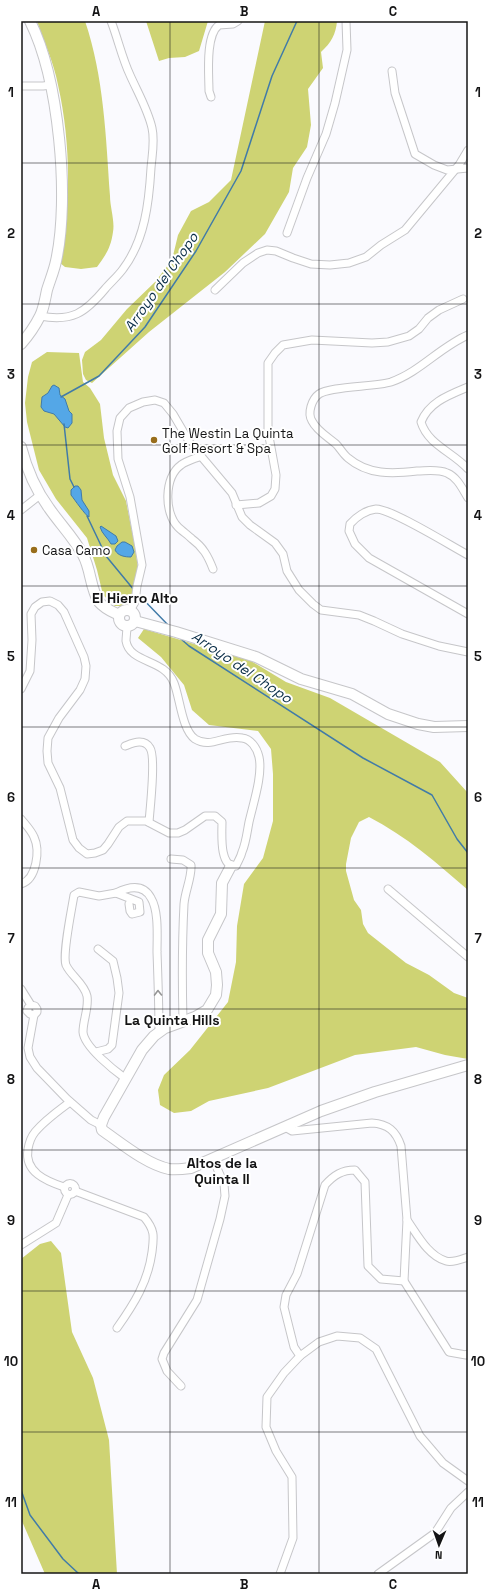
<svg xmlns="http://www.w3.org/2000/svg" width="489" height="1595" viewBox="0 0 489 1595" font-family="'Space Grotesk',sans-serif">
<rect width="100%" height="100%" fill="#fafafe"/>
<g fill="#ced373">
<path d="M37 21H85C104 77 106 137 110 196 110 207 115 221 113 232 111 247 106 255 97 267L81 269 65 267 60 263C71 204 71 143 58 85 54 63 44 42 37 21Z"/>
<polygon points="146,21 208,21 199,51 185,57 169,58 159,61"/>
<path d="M265 21H337C336 34 331 43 321 52L323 68 308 89 311 125 307 147 293 168 289 192 265 234 225 272 149 332 92 383 86 380 83 374 82 360 85 352 101 340 127 309 155 282 172 260 178 235 191 211 209 202 231 180Z"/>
<polygon points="47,352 79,353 83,382 90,388 100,404 104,438 113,475 126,501 133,536 138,567 131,597 125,606 115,606 103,595 97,570 87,538 56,499 39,470 27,422 25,403 28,377 32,362"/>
<path d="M144 629 251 661 286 682 330 698 440 762 468 793V890C437 863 406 836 369 817L359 822 351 838 346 864V871L354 900 361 910 363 924 368 933 406 963 429 975 454 993 468 998V1059L445 1055 416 1047 355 1055 268 1088 209 1101 191 1111 174 1113 160 1105 158 1090 164 1075 190 1050 228 1002 236 962 237 926 244 884 263 858 273 821V774L271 749 258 731 209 725 192 710 184 685 161 657 138 638Z"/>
<polygon points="51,1241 61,1253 72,1332 93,1378 109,1440 117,1574 45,1574 21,1519 21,1259 40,1244"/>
</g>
<g fill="#54a7e7" stroke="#417ba8">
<polygon points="54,385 59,388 60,395 65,399 69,411 72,414 72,423 68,428 65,427 54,414 44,411 41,407 42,397 48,393 52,386"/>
<path d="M75 486H78L81 490 82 500 89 511V517C85 515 75 500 71 495V490Z"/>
<path d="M101 526 116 536 118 541 115 544H111C108 538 102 534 100 527Z"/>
<path d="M122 542H125L132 546 134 552 131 557C125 557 118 556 115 550L117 546Z"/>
</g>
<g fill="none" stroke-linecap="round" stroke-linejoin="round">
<g stroke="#417ba8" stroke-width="1.5">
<polyline points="61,397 99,376 145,327 196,251 241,171 272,76 297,21"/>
<polyline points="64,424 70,479 74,487"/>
<polyline points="87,516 106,556 134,590"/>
<polyline points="138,594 169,626"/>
<polyline points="181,639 189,646 363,758 432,795 457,839 468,853"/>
<polyline points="21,1490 30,1515 63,1559 79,1574"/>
</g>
<g stroke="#c6c6c9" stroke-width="9">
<g id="street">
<polyline points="392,71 395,93 415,154 434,165 447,170 468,168"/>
<polyline points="21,86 43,86 51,85"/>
<path d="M211 97 209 91C209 76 205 35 219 25L233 24 238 21"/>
<polyline points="287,233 307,178 326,134 335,103 347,50 346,21"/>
<polyline points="215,290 243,263 258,253 267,250 276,251 293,258 311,264 330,265 349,263 366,257 381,245 405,230 459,165 468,150"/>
<path d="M40 316C72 322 85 313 105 289 111 282 118 276 123 269 145 240 149 202 151 168 152 155 155 141 152 128 148 110 138 93 130 75 122 58 118 39 111 21"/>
<path d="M468 335C440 347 420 372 391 382 375 387 330 386 319 394 312 399 307 413 312 421 317 431 328 437 336 444 340 448 343 454 348 458 368 475 392 474 417 471 426 471 438 469 447 473 457 477 462 488 468 498"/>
<path d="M468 387C449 395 429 402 421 422 428 445 453 452 468 469"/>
<path d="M201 456C194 459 186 461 181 465 164 477 164 513 178 527 182 531 188 535 192 539 203 547 208 556 213 569"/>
<polyline points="236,505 259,503 271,496 275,489 276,475 268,431 268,363 275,353 283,345 312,340 372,343 388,342 409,336 419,329 428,318 439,310 463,299"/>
<polyline points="21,510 40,495"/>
<path d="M468 555C451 546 392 509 376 509 366 510 356 517 350 524L349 531 355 544 369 558 468 614"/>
<polyline points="131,609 135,602 137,586 142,565 130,497 118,459 117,431 120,418 129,408 143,402 155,400 164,403 173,414 190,443 232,493 242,517 250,525 275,543 283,554 287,571 299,590 313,604 321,610 359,615 374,621 402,634 439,646 468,652"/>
<path d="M21 689 30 671 32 640 31 614 35 607 42 602 50 601 58 605 64 612 84 657 86 666 85 679 80 690 59 718 48 738 47 751 48 763 60 788 73 840 79 848 87 854 95 853 103 850 108 844 119 827 127 821H146L169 833H178L185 830 205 816H215L222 822C222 833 219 868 236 866 238 861 241 857 242 852 246 843 247 832 249 822 253 804 263 775 259 757 257 748 251 739 242 738 225 734 211 749 195 739 182 730 180 698 174 683 164 658 130 664 126 641 126 637 127 631 127 626"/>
<path d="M125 746C133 743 144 738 150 748 156 757 150 809 149 822"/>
<path d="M21 819C25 824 31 830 34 837 40 850 37 879 21 884"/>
<path d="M171 859 183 860 191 865C192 877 185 891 184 904 182 943 182 982 183 1021"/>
<polyline points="388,889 468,957"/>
<path d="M116 893C128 887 143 883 151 898 159 911 157 937 157 952 158 979 159 1006 159 1032"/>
<polyline points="21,989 31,1005 35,1006 37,1009 37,1012 34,1015 30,1014 27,1011 28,1008 31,1005"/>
<polyline points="34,1015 28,1048 30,1057 37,1068 67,1099 91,1120 101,1125"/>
<polyline points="96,1052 108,1049 112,1045 119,993 117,978 113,961 98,949"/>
<path d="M126 1079C115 1071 84 1047 83 1032 83 1020 89 1008 87 996 84 983 71 976 66 965 62 955 72 908 74 895L79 892 99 896 116 893 139 902 140 912 132 914 130 911 129 904"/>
<path d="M285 1127 292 1131 372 1123C388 1124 396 1131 401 1146L407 1220 404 1281 449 1352 466 1355 468 1354"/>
<circle cx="70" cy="1189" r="5.5"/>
<path d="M64 1187C46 1181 24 1172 28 1149 29 1143 31 1137 35 1132 45 1120 58 1111 70 1102"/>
<path d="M75 1191 144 1217C155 1230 154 1236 152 1252 148 1282 134 1304 117 1328"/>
<path d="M407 1220C417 1234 428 1256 446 1261 453 1263 462 1259 468 1257"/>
<polyline points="21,1245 56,1223 68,1195"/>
<path d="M300 1356 294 1347 284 1307 286 1295 297 1274 325 1185C334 1175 342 1170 355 1170L365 1182 368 1266 381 1279 404 1281"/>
<polyline points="181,1386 167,1371 162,1359 164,1353 197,1300 220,1219 225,1196 224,1184 213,1159"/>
<polyline points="280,1574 293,1538 292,1477 276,1451 266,1427 267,1397 284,1373 300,1356 319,1342 337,1336 360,1338 376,1349 420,1436 443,1463 468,1481"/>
<polyline points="378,1574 435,1533 451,1508 468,1492"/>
</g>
</g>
<g stroke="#c6c6c9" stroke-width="12">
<g id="secondary">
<path d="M21 344C28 336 35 326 40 316 44 308 45 299 47 290 50 280 54 271 56 261 70 198 59 79 30 21"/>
<path d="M21 447C27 470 35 489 49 508 60 524 74 538 83 555 91 569 90 588 99 602 105 609 111 611 119 615"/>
<circle cx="127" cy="618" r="8"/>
<polyline points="135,621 176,632 256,657 301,679 352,694 388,714 418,724 434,727 468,726"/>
<path d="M231 866 222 883 221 914 208 940V953L216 972 217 985 216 995 207 1010 195 1017 165 1028 154 1036 142 1050 104 1117 101 1125 102 1130C121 1143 146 1164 169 1169 176 1170 184 1169 191 1168L321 1111 375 1092 468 1065"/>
</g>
</g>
<use href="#street" stroke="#fff" stroke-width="7"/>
<use href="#secondary" stroke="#fff" stroke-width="10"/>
</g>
<defs><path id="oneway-chevron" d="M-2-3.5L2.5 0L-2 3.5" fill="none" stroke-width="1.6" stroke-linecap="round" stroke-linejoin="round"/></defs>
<use stroke="#959596" href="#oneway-chevron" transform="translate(158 993) rotate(-91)"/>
<path fill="none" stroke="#141415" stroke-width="1" stroke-opacity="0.55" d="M170 21V1574M319 21V1574M21 163H468M21 304H468M21 445H468M21 586H468M21 727H468M21 868H468M21 1009H468M21 1150H468M21 1291H468M21 1432H468"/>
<g fill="#986d1b" stroke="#fff" stroke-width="1.5">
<circle cx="154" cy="440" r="4"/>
<circle cx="34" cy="550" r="4"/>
</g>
<g text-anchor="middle" stroke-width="4" stroke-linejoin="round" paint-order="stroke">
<g font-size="13" fill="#141415" stroke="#fff" text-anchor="start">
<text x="162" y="438">The Westin La Quinta<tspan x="162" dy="15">Golf Resort &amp; Spa</tspan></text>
<text x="42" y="555">Casa Camo</text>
</g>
<g font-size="14" font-style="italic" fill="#082c46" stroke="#fff">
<text transform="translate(161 282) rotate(-55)" y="5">Arroyo del Chopo</text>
<text transform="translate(242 667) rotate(34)" y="5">Arroyo del Chopo</text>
</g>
<g font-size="14" font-weight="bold" fill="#141415" stroke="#fff">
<text x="135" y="603">El Hierro Alto</text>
<text x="172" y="1025">La Quinta Hills</text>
<text x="222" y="1168">Altos de la<tspan x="222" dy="16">Quinta II</tspan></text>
</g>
</g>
<rect width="489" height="1595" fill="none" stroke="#ffffff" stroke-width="44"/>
<g transform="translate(439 1545) rotate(182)" stroke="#ffffff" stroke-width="3" paint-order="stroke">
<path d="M0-3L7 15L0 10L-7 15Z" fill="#141415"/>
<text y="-6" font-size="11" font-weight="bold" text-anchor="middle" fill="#141415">N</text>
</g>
<rect x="22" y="22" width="445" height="1551" fill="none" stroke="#141415" stroke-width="1.5"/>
<g font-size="13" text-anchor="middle" font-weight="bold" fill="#141415">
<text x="96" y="16">A</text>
<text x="244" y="16">B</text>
<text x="393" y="16">C</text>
<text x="11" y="97">1</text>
<text x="478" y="97">1</text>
<text x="11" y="238">2</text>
<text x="478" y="238">2</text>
<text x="11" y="379">3</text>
<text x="478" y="379">3</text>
<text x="11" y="520">4</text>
<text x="478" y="520">4</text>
<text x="11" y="661">5</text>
<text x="478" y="661">5</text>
<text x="11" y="802">6</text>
<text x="478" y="802">6</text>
<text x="11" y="943">7</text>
<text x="478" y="943">7</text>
<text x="11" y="1084">8</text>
<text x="478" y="1084">8</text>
<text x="11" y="1225">9</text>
<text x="478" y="1225">9</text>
<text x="11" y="1366">10</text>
<text x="478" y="1366">10</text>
<text x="11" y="1507">11</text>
<text x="478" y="1507">11</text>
<text x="96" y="1589">A</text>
<text x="244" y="1589">B</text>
<text x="393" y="1589">C</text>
</g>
</svg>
